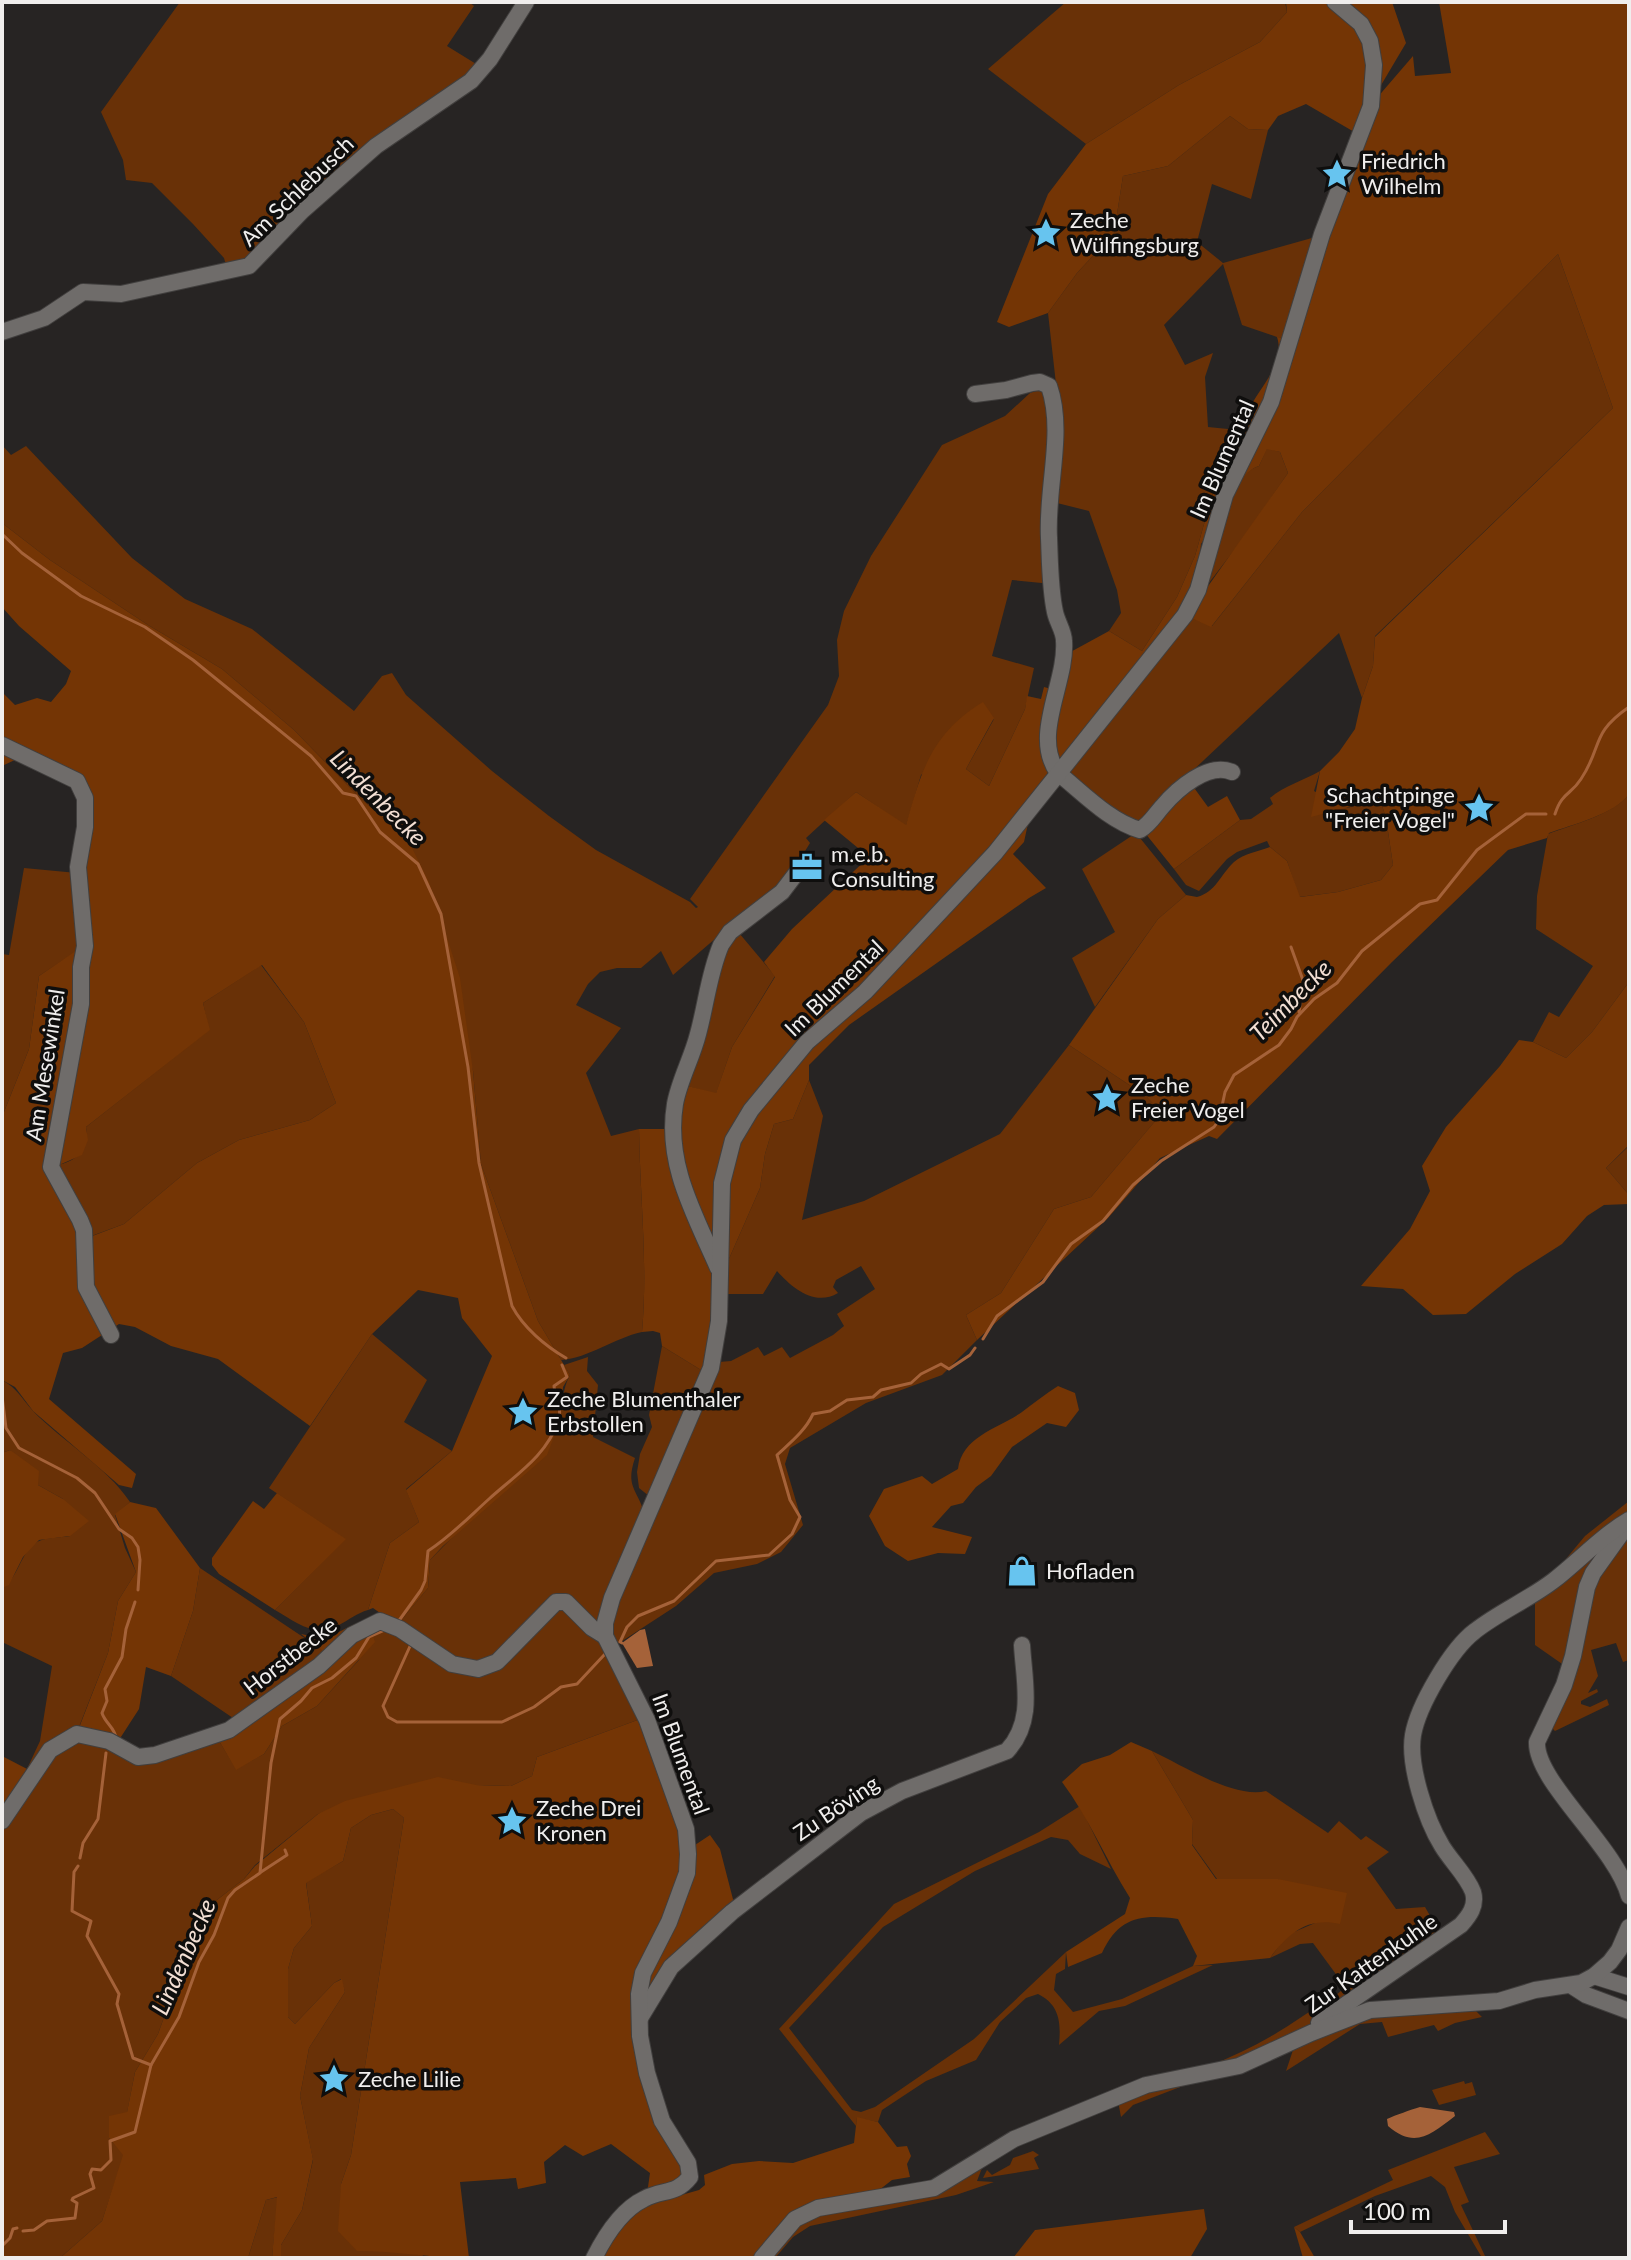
<svg xmlns="http://www.w3.org/2000/svg" width="1631" height="2260" viewBox="0 0 1631 2260" font-family="Lato,sans-serif">
<rect width="100%" height="100%" fill="#272423"/>
<g fill="#693107">
<polygon points="180,2 469,2 474,6 447,46 481,67 392,132 251,262 227,269 224,258 193,224 152,183 126,180 123,160 101,112"/>
<polygon points="1066,2 1285,2 1287,12 1260,42 1179,85 1086,144 988,69"/>
<polygon points="1230,116 1248,129 1268,130 1251,199 1212,184 1197,242 1223,263 1319,236 1289,338 1277,337 1242,325 1223,264 1164,325 1185,365 1213,353 1205,377 1208,427 1238,430 1231,455 1212,496 1195,556 1177,597 1142,651 1109,631 1121,613 1117,590 1089,511 1049,501 1056,384 1048,313 1077,273 1114,233 1123,176 1168,166"/>
<polygon points="1558,254 1613,408 1375,636 1373,666 1362,698 1339,633 1187,776 1142,825 1128,823 1066,770 1187,616 1212,626 1302,512"/>
<path d="M1047 387 1052 584 1012 580 992 656 1034 668 1025 709 989 786 966 769 994 719 921 775 906 826 856 792 806 838 810 843 786 882 734 927 775 976 732 1047 716 1094 680 1084 716 938 673 975 661 951 641 968H617L600 972 588 984 576 1005 621 1028 586 1073 611 1136 639 1129C640 1197 648 1265 642 1332 614 1338 589 1358 561 1360L538 1321 481 1164 473 1071 408 840 359 797 294 730 222 669 148 625 50 560 2 523V445L11 455 26 446 132 558 185 599 252 629 354 711 382 676 392 673 406 695 492 771 549 816 596 850 690 902 696 908 698 907 690 899 828 705 839 676 837 640 844 611 871 556 942 445 1005 416 1030 393Z"/>
<path d="M1267 448 1280 452 1288 473 1245 536 1205 588C1214 556 1225 476 1259 466Z"/>
<path d="M1320 771 1314 791 1347 808 1380 799 1386 818 1393 865 1381 880 1338 892 1299 897 1287 861 1270 847 1267 841 1237 852 1227 859 1199 891 1186 885 1174 869 1240 820 1251 819 1273 804 1270 798C1285 785 1303 781 1320 771Z"/>
<path d="M1629 794V982L1592 1032 1566 1058 1533 1042 1549 1012 1559 1017 1593 966 1536 929 1537 896 1548 834C1571 825 1615 814 1629 794Z"/>
<polygon points="1136,833 1186,895 1158,919 1095,1007 1072,958 1115,932 1082,869"/>
<polygon points="24,868 77,873 83,947 39,976 29,1049 2,1117 2,954 9,955"/>
<path d="M261 965 304 1022 336 1103 310 1120 239 1140 197 1163 124 1224 86 1238 48 1166C73 1165 90 1152 86 1127L209 1030 203 1003Z"/>
<path d="M1069 1045 1146 1096 1163 1112 1091 1197 1054 1209 1001 1293 966 1315 977 1340 942 1375 866 1403 790 1448 785 1464 803 1525 781 1552 757 1564 714 1573 676 1606 613 1647V1605L719 1362 731 1361 758 1347 764 1356 782 1347 790 1358 833 1335 844 1326 837 1314 875 1289 861 1266 836 1280 833 1287 838 1293C815 1307 792 1288 777 1271L763 1294H727L721 1277 760 1188 765 1154 774 1124 793 1119 809 1080 823 1116 802 1220 864 1201 1000 1134Z"/>
<polygon points="1629,1146 1629,1195 1606,1168"/>
<path d="M372 1334 427 1380 404 1422 452 1451 406 1489 419 1522 390 1543 368 1610C357 1613 349 1620 339 1625 315 1638 297 1623 275 1610L345 1539 269 1488Z"/>
<polygon points="662,1346 706,1373 649,1496 639,1488 637,1472 640,1454 652,1427 649,1415"/>
<path d="M588 1357 587 1371 598 1385 593 1437 635 1458C626 1485 635 1487 644 1511L599 1625 566 1599 478 1671 558 1605 589 1629 602 1645 643 1718 537 1757 532 1776 511 1786 476 1785 318 1814 255 1865 244 1879 213 1903 179 1976 158 2034 135 2072 127 2113 109 2138 124 2155 102 2221 60 2258H2V1832L53 1751 77 1737 138 1759 218 1739 236 1769 264 1754 282 1726 317 1706 359 1660 370 1626 397 1625 428 1588 430 1560 555 1433C564 1413 560 1393 570 1375L564 1365Z"/>
<path d="M2 1380C17 1388 22 1399 33 1411 64 1443 105 1465 130 1502L115 1515 125 1548 136 1572 118 1601 108 1653 77 1732 31 1771 27 1769 40 1741 52 1666 2 1642V1588C19 1578 19 1554 37 1542 45 1537 60 1538 70 1536L63 1499 38 1485 10 1450 2 1453Z"/>
<polygon points="1629,1501 1629,1515 1560,1566 1585,1536"/>
<polygon points="1629,1527 1629,1660 1623,1662 1616,1643 1591,1650 1598,1676 1588,1693 1597,1689 1598,1692 1581,1701 1581,1704 1590,1707 1607,1699 1609,1705 1555,1731 1550,1726 1591,1589"/>
<polygon points="1611,1534 1565,1666 1535,1645 1535,1599"/>
<polygon points="200,1568 324,1651 305,1668 233,1718 171,1676 193,1611"/>
<path d="M1152 1751C1182 1765 1234 1799 1266 1791L1328 1833 1339 1821 1361 1840 1366 1836 1389 1852 1367 1868 1396 1909 1425 1907 1441 1935 1309 2025 1305 2030 1258 2052 1209 2066C1241 2053 1271 2038 1300 2018 1314 2008 1329 2002 1342 1990L1341 1981 1313 1943 1300 1944 1270 1958 1287 1935 1322 1920 1278 1879H1217L1192 1844 1193 1820Z"/>
<path d="M1080 1806 1111 1869 1080 1854 1068 1840 1051 1837 975 1871 883 1927 789 2028 852 2110 861 2112 875 2107 974 2039 1066 1952 1065 1969 1056 1974 1054 1990 1073 2012 1122 1999 1193 1966 1213 1965 1125 2006 1099 2011 1059 2045C1061 2023 1060 2005 1038 1994L1026 1998 1000 2022 976 2060 926 2081 882 2110 878 2122 857 2118 856 2126 779 2029 894 1904 1039 1832Z"/>
<polygon points="393,1809 404,1818 351,2155 341,2184 396,2251 423,2255 422,2258 281,2258 281,2245 302,2210 313,2160 300,2096 309,2048 345,1992 341,1979 334,1983 295,2024 288,2017 288,1969 294,1948 312,1926 306,1882 343,1861 351,1828 371,1815"/>
<polygon points="1473,2008 1482,2017 1455,2023 1438,2031 1434,2025 1388,2037 1382,2022 1360,2024 1286,2071 1295,2044 1373,2012"/>
<polygon points="1196,2081 1133,2105 1121,2117 1118,2101"/>
<polygon points="1464,2081 1465,2084 1472,2082 1476,2095 1439,2105 1432,2090"/>
<polygon points="1485,2132 1500,2154 1454,2167 1469,2202 1461,2205 1485,2256 1481,2256 1455,2212 1445,2187 1431,2176 1375,2196 1300,2232 1294,2227 1393,2180 1388,2170"/>
<polygon points="1033,2151 1039,2155 1034,2158 1039,2169 983,2178 987,2170 992,2175 1010,2165 1013,2158"/>
<polygon points="982,2168 977,2181 994,2182 956,2195 810,2226 793,2237 775,2258 768,2258 808,2218"/>
<polygon points="278,2197 272,2258 248,2258 266,2200"/>
</g>
<g fill="#743505" fill-rule="evenodd">
<polygon points="1286,2 1331,2 1358,25 1372,74 1356,133 1306,104 1278,116 1268,130 1248,129 1230,116 1168,166 1123,176 1114,233 1077,273 1048,313 1009,327 997,322 1048,194 1086,144 1179,85 1260,42 1287,12"/>
<polygon points="1340,2 1392,2 1406,43 1377,92 1376,63"/>
<path d="M1439 2H1629V794C1616 814 1571 825 1549 833L1547 838 1508 850 1392 962 1217 1139 1209 1136 1160 1158 1108 1218 977 1340 966 1315 1001 1293 1054 1209 1091 1197 1162 1113 1146 1096 1069 1045 1158 919 1186 895 1197 897C1216 892 1220 875 1234 862 1243 854 1259 851 1270 847L1287 861 1300 897 1338 892 1381 880 1393 865 1386 818 1380 799 1311 817 1320 771 1339 752 1355 729 1362 698 1373 666 1375 637 1613 408 1558 254 1302 512 1211 627 1187 616 1288 473 1280 452 1267 449 1259 466C1235 473 1222 522 1213 544L1294 340 1376 99 1413 56 1415 76 1451 73Z"/>
<path d="M1277 337 1289 338 1235 468C1235 449 1241 430 1248 412 1257 389 1286 365 1277 337Z"/>
<polygon points="1231,455 1233,471 1202,564 1203,541 1201,544 1198,578 1192,596 1060,766 1052,756 1065,655 1109,631 1142,651 1177,597 1195,556 1212,496"/>
<path d="M2 523 50 560 148 625 222 669 294 730 359 797 408 840 429 882 460 978 473 1071 481 1164 538 1321 570 1375 563 1387 560 1421 547 1455 443 1546 430 1560 428 1588 397 1625 373 1608 368 1610 390 1543 419 1522 406 1490 452 1451 492 1356 462 1318 458 1298 418 1290 372 1334 310 1426 218 1359 171 1346 135 1327 119 1324 82 1348 63 1353 49 1399 136 1474 132 1488 119 1485 33 1411 15 1387 2 1380V1117L29 1049 39 976 83 946 86 795 17 759 2 766V692L15 705 37 698 51 702 66 684 71 671 19 626 2 607ZM262 965 304 1022 336 1103 310 1120 239 1140 197 1163 124 1224 87 1238 49 1166 59 1165 82 1155 88 1140 86 1127 210 1030 203 1003Z"/>
<path d="M1044 687 1055 690 1051 772 1029 819 1024 842 1013 854 1046 888 1029 898 849 1025 809 1065V1080L793 1119 774 1124 765 1154 760 1188 721 1277 706 1373 662 1346 660 1333 653 1331 642 1332C648 1265 640 1197 639 1129H670L680 1084 716 1093 732 1047 775 977 764 962 792 929 869 857 824 820 856 792 906 825C921 771 932 733 983 702L994 718 966 769 989 786 1025 709 1027 696 1041 699Z"/>
<polygon points="1192,785 1208,807 1227,796 1240,820 1174,869 1145,833"/>
<polygon points="1629,982 1629,1145 1606,1168 1629,1195 1629,1204 1604,1205 1587,1216 1562,1244 1515,1274 1466,1314 1433,1315 1403,1289 1361,1286 1410,1229 1430,1191 1422,1166 1446,1127 1500,1066 1519,1040 1533,1042 1566,1058 1592,1032"/>
<path d="M1058 1386 1075 1393 1079 1410 1066 1427 1047 1423 1012 1447 991 1476 976 1487 963 1503 951 1506 932 1527 972 1537 965 1554 938 1553 908 1561 885 1546 869 1516 884 1489 922 1476 932 1484 958 1469C962 1436 999 1428 1022 1412 1034 1403 1045 1394 1058 1386Z"/>
<polygon points="10,1450 39,1471 38,1485 63,1499 89,1521 70,1536 39,1540 23,1557 9,1585 2,1588 2,1453"/>
<polygon points="277,1493 346,1539 275,1610 219,1574 212,1565 212,1558 253,1501 264,1509"/>
<polygon points="130,1502 156,1508 200,1568 193,1611 171,1676 146,1667 139,1709 117,1743 77,1733 108,1653 118,1601 136,1572 115,1514"/>
<path d="M373 1618 370 1627 375 1642 317 1706 282 1726 264 1754 236 1770 218 1739 324 1652 301 1634C338 1643 341 1625 373 1618Z"/>
<path d="M643 1718 692 1847 710 1835 720 1849 735 1907 668 1966 635 2004 636 2031 685 2163 684 2179 647 2194 650 2173 611 2144 583 2156 565 2145 544 2162 546 2183 518 2189 516 2178 460 2182 469 2258C431 2258 396 2251 357 2251L338 2231 341 2184 351 2155 404 1818 393 1809 371 1815 351 1828 343 1861 306 1883 312 1926 294 1948 288 1969V2017L295 2024 334 1983 342 1979 345 1992 309 2048 300 2096 313 2159 302 2210 281 2245V2258H272L277 2197 266 2200 248 2258H60L102 2221 123 2155 109 2138V2116L127 2112 135 2072 158 2034 179 1976 213 1903 244 1879 255 1866 318 1814 345 1801 438 1777 476 1785 511 1786 532 1776 537 1757Z"/>
<path d="M1131 1742 1152 1751 1193 1820 1192 1845 1216 1879H1278L1347 1893 1340 1924C1307 1917 1289 1933 1270 1958L1193 1966 1197 1956 1178 1919C1141 1914 1119 1917 1102 1953L1068 1967 1066 1952 1125 1914 1130 1898C1106 1860 1089 1818 1062 1782L1082 1764 1110 1755Z"/>
<polygon points="2,1756 31,1771 2,1816"/>
<polygon points="857,2117 878,2122 897,2147 907,2146 911,2156 907,2164 910,2177 892,2180 874,2194 836,2199 755,2258 597,2258 606,2239 649,2200 678,2196 699,2190 705,2185 704,2175 732,2164 759,2161 793,2163 854,2143"/>
<polygon points="1204,2209 1207,2229 1190,2258 1013,2258 1035,2230"/>
<polygon points="1294,2227 1300,2232 1315,2258 1303,2258"/>
</g>
<g fill="#a56239">
<polygon points="645,1629 653,1666 637,1668 622,1643 640,1630"/>
<path d="M1420 2107 1454 2112 1455 2116C1430 2135 1415 2149 1388 2126L1387 2119C1396 2115 1410 2110 1420 2107Z"/>
</g>
<g fill="none" stroke-linecap="round" stroke-linejoin="round">
<g stroke="#a56239" stroke-width="3">
<path d="M2 534 22 553 81 596 145 627 193 660 311 756 343 793 356 796 380 832 418 864 441 914 468 1067 479 1163 512 1306C523 1327 545 1346 566 1358"/>
<path d="M1555 814C1562 792 1571 795 1581 779 1603 746 1590 734 1629 707"/>
<polyline points="1291,947 1304,983 1299,1012"/>
<polyline points="983,1339 997,1316 1043,1282 1071,1244 1103,1221 1133,1185 1161,1161 1214,1127 1219,1120 1225,1092 1234,1075 1279,1045 1291,1029 1297,1017 1314,999 1337,983 1362,951 1420,904 1437,900 1477,850 1526,814 1546,814"/>
<polyline points="2,1396 6,1428 19,1448 77,1478 95,1493 119,1529 132,1538 138,1547 140,1560 138,1590"/>
<path d="M398 1622 421 1590 425 1581 428 1551C451 1536 469 1517 489 1499 514 1476 547 1456 558 1421 563 1409 555 1398 554 1386L567 1377 562 1365"/>
<path d="M622 1643 620 1642 627 1627 638 1616 674 1601 716 1561 769 1555 792 1534 800 1517 790 1500 777 1455C791 1442 805 1431 813 1414L830 1411 847 1400 873 1397 881 1390 911 1383 921 1374 941 1364 949 1369 970 1355 975 1348"/>
<polyline points="411,1644 383,1706 388,1717 397,1722 502,1722 534,1707 561,1687 577,1684 605,1654"/>
<path d="M116 1738C115 1728 105 1723 102 1713L107 1701 105 1689 122 1657 126 1629 135 1602"/>
<polyline points="80,1858 83,1843 98,1819 106,1753"/>
<polyline points="78,1866 74,1872 72,1911 91,1921 87,1936 119,1994 117,2004 133,2058 151,2065"/>
<polyline points="261,1872 287,1855 285,1850"/>
<polyline points="23,2231 34,2230 47,2221 75,2218 77,2203 72,2200 73,2198 94,2188 90,2174 92,2169 101,2170 111,2160 110,2141 135,2132 151,2065 179,2017 199,1962 214,1935 228,1898 235,1890 260,1873 271,1763 280,1719 301,1701 312,1688 332,1678 356,1658 369,1637 385,1630"/>
<polyline points="2,2246 10,2238 13,2229 17,2228"/>
</g>
<g stroke="#413f3e" stroke-width="18">
<g id="minor">
<polyline points="2,332 44,318 83,292 121,294 249,266 302,211 376,146 471,81 490,59 526,2"/>
<path d="M975 394 1006 390 1032 383 1040 382 1049 386C1065 432 1046 488 1049 538 1050 562 1050 589 1055 612 1057 622 1064 631 1064 641 1067 683 1031 735 1058 773 1082 792 1109 821 1140 830 1150 824 1154 816 1162 807 1177 789 1208 762 1232 772"/>
<polyline points="2,745 77,781 85,798 85,827 78,867 85,946 81,967 81,1004 51,1167 80,1220 84,1230 86,1287 111,1335"/>
<path d="M718 1268C695 1215 665 1164 675 1104 679 1081 692 1058 698 1034 706 1005 709 973 721 945L730 932 782 892 798 871"/>
<path d="M1626 1527 1593 1573 1587 1587 1573 1656 1564 1685 1537 1742C1535 1781 1616 1847 1629 1896"/>
<polyline points="2,1821 50,1750 77,1734 109,1741 138,1757 155,1755 229,1730 319,1666 352,1635 380,1621 400,1629 452,1664 478,1669 497,1662 556,1602 566,1602 592,1628 605,1636"/>
<polyline points="1594,1976 1629,1987"/>
<polyline points="1572,1986 1586,1995 1629,2011"/>
<path d="M640 2018 671 1967 732 1912 861 1813 902 1791 1007 1751C1035 1721 1024 1682 1022 1645"/>
<path d="M1319 2023 1461 1925C1469 1916 1477 1906 1473 1892 1467 1876 1451 1861 1442 1846 1426 1820 1408 1765 1413 1735 1418 1706 1451 1649 1475 1631 1499 1612 1528 1600 1553 1581 1579 1561 1600 1537 1629 1520"/>
<path d="M594 2258C605 2236 621 2210 644 2199 663 2189 676 2195 690 2177L688 2163 662 2121 647 2073 640 2036 639 1994 643 1973 669 1922 687 1873 688 1854 686 1829 647 1720 605 1636V1623L612 1598 711 1368 719 1321 722 1183 733 1140 751 1110 807 1042 865 992 995 853 1185 615 1198 590 1225 495 1271 402 1322 234 1371 106 1374 65 1370 41 1361 24 1335 2"/>
<polyline points="762,2258 795,2219 818,2208 934,2188 1014,2139 1146,2085 1239,2066 1311,2033 1370,2010 1499,2001 1535,1990 1581,1983 1594,1976 1610,1962 1619,1950 1629,1927"/>
</g>
</g>
<use href="#minor" stroke="#6f6c6a" stroke-width="16"/>
</g>
<defs>
<g id="sight-bare" transform="scale(2.4)"><path d="M0-6L1.8-2.2L6-1.7L2.9 1.2L3.7 5.4L0 3.3L-3.7 5.4L-2.9 1.2L-6-1.7L-1.8-2.2Z" fill="#67c4ef" stroke="#0f0e0d" stroke-width="2.5" paint-order="stroke"/></g>
<g id="office-bare" transform="scale(2.4)"><path d="M-6-3h4V-5.5h4V-3h4V5H-6ZM-1-4.5V-3h2v-1.5ZM-6 0V1H6V0Z" fill="#67c4ef" stroke="#0f0e0d" stroke-width="2.5" paint-order="stroke"/></g>
<g id="shop-bare" transform="scale(2.4)"><path d="M-5-2.5h2.3a2.7 3.5 0 0 1 5.4 0H5L5.5 6h-11ZM-1.5-2.5h3a1.5 2.3 0 0 0-3 0Z" fill="#67c4ef" stroke="#0f0e0d" stroke-width="2.5" paint-order="stroke"/></g>
</defs>
<g fill-rule="evenodd">
<use href="#sight-bare" x="1337" y="174"/>
<use href="#sight-bare" x="1046" y="233"/>
<use href="#sight-bare" x="1479" y="808"/>
<use href="#office-bare" x="807" y="867"/>
<use href="#sight-bare" x="1107" y="1098"/>
<use href="#sight-bare" x="523" y="1412"/>
<use href="#shop-bare" x="1022" y="1571"/>
<use href="#sight-bare" x="512" y="1821"/>
<use href="#sight-bare" x="334" y="2079"/>
</g>
<g text-anchor="middle" stroke-width="7" stroke-linejoin="round" paint-order="stroke">
<g font-size="22" fill="#f0eeed" stroke="#0f0e0d" text-anchor="start">
<text x="1361" y="169">Friedrich<tspan x="1361" dy="25">Wilhelm</tspan></text>
<text x="1070" y="228">Zeche<tspan x="1070" dy="25">Wülfingsburg</tspan></text>
<text x="1455" y="803" text-anchor="end">Schachtpinge<tspan x="1455" dy="25">"Freier Vogel"</tspan></text>
<text x="831" y="862">m.e.b.<tspan x="831" dy="25">Consulting</tspan></text>
<text x="1131" y="1093">Zeche<tspan x="1131" dy="25">Freier Vogel</tspan></text>
<text x="547" y="1407">Zeche Blumenthaler<tspan x="547" dy="25">Erbstollen</tspan></text>
<text x="1046" y="1579">Hofladen</text>
<text x="536" y="1816">Zeche Drei<tspan x="536" dy="25">Kronen</tspan></text>
<text x="358" y="2087">Zeche Lilie</text>
</g>
<g font-size="22" fill="#f0eeed" stroke="#0f0e0d">
<text transform="translate(297 191) rotate(-44)" y="8">Am Schlebusch</text>
<text transform="translate(1222 459) rotate(-66)" y="8">Im Blumental</text>
<text transform="translate(834 988) rotate(-44)" y="8">Im Blumental</text>
<text transform="translate(45 1065) rotate(-81)" y="8">Am Mesewinkel</text>
<text transform="translate(290 1656) rotate(-38)" y="8">Horstbecke</text>
<text transform="translate(681 1754) rotate(70)" y="8">Im Blumental</text>
<text transform="translate(836 1808) rotate(-34)" y="8">Zu Böving</text>
<text transform="translate(1371 1963) rotate(-35)" y="8">Zur Kattenkuhle</text>
</g>
<g font-size="24" font-style="italic" fill="#f3dfd4" stroke="#0f0e0d">
<text transform="translate(378 798) rotate(45)" y="8">Lindenbecke</text>
<text transform="translate(1291 1001) rotate(-45)" y="8">Teimbecke</text>
<text transform="translate(184 1957) rotate(-66)" y="8">Lindenbecke</text>
</g>
</g>
<rect width="1631" height="2260" fill="none" stroke="#f0eeed" stroke-width="8"/>
<path d="M1351 2220v12h154v-12" fill="none" stroke="#f0eeed" stroke-width="4"/>
<text x="1363" y="2220" font-size="24" fill="#f0eeed" stroke="#0f0e0d" stroke-width="6" paint-order="stroke">100 m</text>
</svg>
